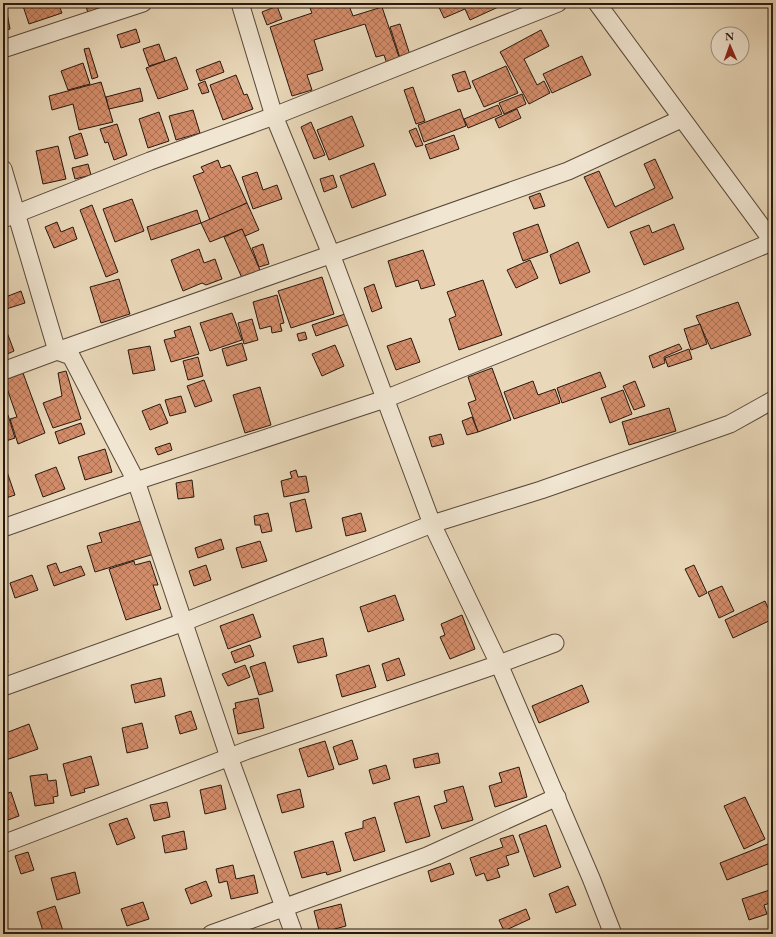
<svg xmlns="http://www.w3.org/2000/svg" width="776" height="937" viewBox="0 0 776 937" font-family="'EB Garamond',serif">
<defs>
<pattern id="building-cross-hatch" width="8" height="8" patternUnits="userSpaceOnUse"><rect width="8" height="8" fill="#d38c69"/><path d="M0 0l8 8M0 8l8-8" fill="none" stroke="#ab7155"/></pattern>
</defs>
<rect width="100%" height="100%" fill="#e9d8b9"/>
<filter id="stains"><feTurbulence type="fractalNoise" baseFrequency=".005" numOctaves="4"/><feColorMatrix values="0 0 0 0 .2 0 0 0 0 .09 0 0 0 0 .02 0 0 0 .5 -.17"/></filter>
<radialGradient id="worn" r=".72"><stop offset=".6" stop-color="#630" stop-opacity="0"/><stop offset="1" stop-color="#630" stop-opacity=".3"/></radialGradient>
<g fill="url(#building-cross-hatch)" stroke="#29180f">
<polygon points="22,3 58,3 62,13 29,24"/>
<polygon points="85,3 115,3 88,13"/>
<polygon points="308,3 327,3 328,4 348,3 353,16 382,7 400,60 387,64 384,55 376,57 365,24 314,40 323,70 307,75 312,90 292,96 270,27 312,13"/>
<polygon points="437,3 507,3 470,20 465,9 444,18"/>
<polygon points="277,6 282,19 267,25 262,12"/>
<polygon points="3,13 7,13 10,29 3,31"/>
<polygon points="400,24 410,55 400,58 390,27"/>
<polygon points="136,29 140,42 121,48 117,35"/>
<polygon points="541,30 549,46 524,59 537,85 544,81 550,93 529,104 500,52"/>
<polygon points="159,44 165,61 149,66 143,49"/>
<polygon points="89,48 98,77 92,79 84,49"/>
<polygon points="582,56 591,75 552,93 543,74"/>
<polygon points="176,57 188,89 158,99 146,68"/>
<polygon points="220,61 224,72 200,81 196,70"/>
<polygon points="83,63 90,84 68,90 61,71"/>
<polygon points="506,66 518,93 484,107 472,81"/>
<polygon points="465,71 471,88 458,92 452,75"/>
<polygon points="236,75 244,95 247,94 253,109 223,120 210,85"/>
<polygon points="205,81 209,92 202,94 198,84"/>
<polygon points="101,82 113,122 79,130 73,104 52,110 49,96"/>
<polygon points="413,87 425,121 416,124 404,90"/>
<polygon points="140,88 143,101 109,109 106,97"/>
<polygon points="522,94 526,104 504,114 499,103"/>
<polygon points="498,105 502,114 468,128 464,119"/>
<polygon points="460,109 466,126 424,142 418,125"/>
<polygon points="517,109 521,118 499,128 495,119"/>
<polygon points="193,110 200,133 176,140 169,116"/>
<polygon points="159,112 169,141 148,148 139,119"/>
<polygon points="352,116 364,146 329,160 317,130"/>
<polygon points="311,122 325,155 314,159 301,127"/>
<polygon points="117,124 127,155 114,160 108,142 105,143 100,129"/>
<polygon points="416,128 423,145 416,147 409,131"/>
<polygon points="81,133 88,155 75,159 69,137"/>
<polygon points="454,135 459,149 430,159 425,145"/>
<polygon points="58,146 66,179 43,184 36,151"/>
<polygon points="655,159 673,198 608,228 584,177 599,171 615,207 655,188 644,164"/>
<polygon points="218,160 221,168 230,165 247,203 210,220 193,176 204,172 201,167"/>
<polygon points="374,163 386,195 352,208 340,176"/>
<polygon points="88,164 91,175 75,179 72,168"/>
<polygon points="257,172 263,190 277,185 282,199 253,209 242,177"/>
<polygon points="333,175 337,187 324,192 320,179"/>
<polygon points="540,193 545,206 534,209 529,197"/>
<polygon points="132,199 144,231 115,242 103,209"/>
<polygon points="247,203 259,230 245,236 242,229 210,242 201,223"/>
<polygon points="92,205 118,272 106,277 80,210"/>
<polygon points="197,210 201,223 151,240 147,227"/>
<polygon points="57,222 61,232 73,227 77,239 54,248 45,227"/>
<polygon points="538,224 548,252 523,261 513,233"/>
<polygon points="674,224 684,249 644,265 630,232 649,225 652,233"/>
<polygon points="242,229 260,270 242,278 224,237"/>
<polygon points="578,242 590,272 560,284 550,255"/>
<polygon points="263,244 269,264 259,267 252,248"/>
<polygon points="199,249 204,263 215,259 222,279 206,285 202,283 183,291 171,260"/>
<polygon points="423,250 435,285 421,289 418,280 396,287 388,261"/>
<polygon points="530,260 538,278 516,288 507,270"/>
<polygon points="322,277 334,314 291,328 278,291"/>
<polygon points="119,279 130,314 101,323 90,287"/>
<polygon points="483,280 502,335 459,350 449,319 456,316 447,292"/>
<polygon points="374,284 382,308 372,312 364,288"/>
<polygon points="21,291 25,303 3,310 3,298"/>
<polygon points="277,295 284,323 280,324 282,331 272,333 271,326 260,329 253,302"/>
<polygon points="738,302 751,335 711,349 696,316"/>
<polygon points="232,313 242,340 210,351 200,323"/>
<polygon points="345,314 348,325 316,336 312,325"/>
<polygon points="252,319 258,340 244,344 238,323"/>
<polygon points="700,324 707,344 691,350 684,329"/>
<polygon points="190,326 199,354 171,362 164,340 176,337 174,331"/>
<polygon points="3,327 5,327 14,351 3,356"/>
<polygon points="305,332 307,339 299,341 297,334"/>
<polygon points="411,338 420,362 396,370 387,346"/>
<polygon points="242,343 247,360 227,366 222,349"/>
<polygon points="679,344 682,349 664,357 665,363 653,368 649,356"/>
<polygon points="335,345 344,366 322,376 312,354"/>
<polygon points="150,346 155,370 133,374 128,350"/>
<polygon points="689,349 692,359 668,367 665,358"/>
<polygon points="198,357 203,376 188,380 183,361"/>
<polygon points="492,368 511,420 478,432 468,403 476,400 468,377"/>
<polygon points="66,371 81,419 53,428 43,403 62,396 58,373"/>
<polygon points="600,372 606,387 562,403 557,388"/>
<polygon points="23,373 45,433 18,444 10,419 17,417 4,380"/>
<polygon points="204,380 212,401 195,407 187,386"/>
<polygon points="533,381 538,395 555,389 560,403 514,419 504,392"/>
<polygon points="635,381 645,406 634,410 623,386"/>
<polygon points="260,387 271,425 245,433 233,395"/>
<polygon points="623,390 632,414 610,423 601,398"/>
<polygon points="181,396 186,412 170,416 165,400"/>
<polygon points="160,404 168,423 150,430 142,411"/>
<polygon points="669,408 676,431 629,445 622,422"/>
<polygon points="8,415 15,438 3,442 3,416"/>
<polygon points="472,417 478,432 467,435 462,421"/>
<polygon points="81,423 85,434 59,444 55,432"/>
<polygon points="441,434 444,444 432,447 429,437"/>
<polygon points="170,443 172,450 158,455 155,448"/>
<polygon points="105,449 112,472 85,480 78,457"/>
<polygon points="5,466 15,495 3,499 3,467"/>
<polygon points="56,467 65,489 43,497 35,475"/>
<polygon points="296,470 298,477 306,476 309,492 284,497 281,481 292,478 290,472"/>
<polygon points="192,480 194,497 178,499 176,483"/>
<polygon points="305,499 312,528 296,532 290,503"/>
<polygon points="268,513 272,531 262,533 260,525 255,525 254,516"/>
<polygon points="361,513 366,531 346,536 342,518"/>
<polygon points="144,520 154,554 95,572 87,546 102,542 99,533"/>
<polygon points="221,539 224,549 198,558 195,548"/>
<polygon points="260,541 267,561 242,568 236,548"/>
<polygon points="134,561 135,565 150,561 158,585 153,585 161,609 126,620 109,569"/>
<polygon points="56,563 60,573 81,566 85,575 54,586 47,566"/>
<polygon points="206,565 211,580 194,586 189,571"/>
<polygon points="694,565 707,593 699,597 685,569"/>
<polygon points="32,575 38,590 15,598 10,583"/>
<polygon points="722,586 734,611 719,618 708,592"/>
<polygon points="395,595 404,620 368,632 360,607"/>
<polygon points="765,601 773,619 733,638 725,620"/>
<polygon points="253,614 261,637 228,649 220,626"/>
<polygon points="462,615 475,649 450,659 440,637 445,635 441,624"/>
<polygon points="323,638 327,656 298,663 293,646"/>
<polygon points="250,645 254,656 235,663 231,652"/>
<polygon points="3,646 8,662 3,664"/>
<polygon points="399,658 405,675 387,681 382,664"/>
<polygon points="265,662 273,691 259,695 250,667"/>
<polygon points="245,665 250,677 228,686 222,674"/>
<polygon points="369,665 376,687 342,697 336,675"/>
<polygon points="161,678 165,696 135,703 131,685"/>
<polygon points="582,685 589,702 539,723 532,706"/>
<polygon points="258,698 264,728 238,734 233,709 236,708 235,703"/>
<polygon points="191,711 197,729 180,734 175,716"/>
<polygon points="142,723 148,748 127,753 122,728"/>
<polygon points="29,724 38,749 6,760 3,753 3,734"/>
<polygon points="352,740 358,759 339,765 333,747"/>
<polygon points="325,741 334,769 308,777 299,749"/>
<polygon points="438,753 440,763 415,768 413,759"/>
<polygon points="91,756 99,785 84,789 85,792 71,796 63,764"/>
<polygon points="386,765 390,779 373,784 369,770"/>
<polygon points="519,767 527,797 495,807 489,786 502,782 499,773"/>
<polygon points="47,774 48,781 56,780 58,796 53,797 54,803 35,806 30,776"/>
<polygon points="221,785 226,809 205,814 200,790"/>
<polygon points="463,786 473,820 442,829 434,806 447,802 444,791"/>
<polygon points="300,789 304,807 282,813 277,795"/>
<polygon points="11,792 19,816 8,820 3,806 3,795"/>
<polygon points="419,796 430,836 406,843 394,803"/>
<polygon points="745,797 765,839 744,849 724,806"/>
<polygon points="167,802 170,817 154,821 150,805"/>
<polygon points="375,817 385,851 354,861 345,833 363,828 363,821"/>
<polygon points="127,818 135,838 117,845 109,824"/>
<polygon points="546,825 561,867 534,877 519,835"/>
<polygon points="184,831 187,849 165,853 162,836"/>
<polygon points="513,835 519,852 506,856 509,865 497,869 500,877 487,881 484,873 476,876 470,858 503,847 500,839"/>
<polygon points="333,841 341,871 327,875 326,872 302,878 294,852"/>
<polygon points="773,842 773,862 727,880 720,863"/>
<polygon points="28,852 34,870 21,874 15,856"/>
<polygon points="450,863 454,874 431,882 428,871"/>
<polygon points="233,865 236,879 254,875 258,893 231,899 227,881 219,883 216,869"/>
<polygon points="75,872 80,893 57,900 51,878"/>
<polygon points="206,881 212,896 191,904 185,889"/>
<polygon points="568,886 576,905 556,913 549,894"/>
<polygon points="773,889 773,902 764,905 767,914 749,920 742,899"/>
<polygon points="143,902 149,919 127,926 121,909"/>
<polygon points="341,904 346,926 331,930 332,934 320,934 314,911"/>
<polygon points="55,906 64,934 44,934 37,912"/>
<polygon points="526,909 530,919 504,931 499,920"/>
<polygon points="773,910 773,921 769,912"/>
<polygon points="93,931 94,934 83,934"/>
</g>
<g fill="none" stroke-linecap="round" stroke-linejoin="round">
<g stroke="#59483a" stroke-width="19">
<g id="street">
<polyline points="240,3 274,116 331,254 432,524 499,664 591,878 613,934"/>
<polyline points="597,3 773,242"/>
<polyline points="3,49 143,3"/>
<polyline points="3,169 57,351 71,356 136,481 229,757 294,934"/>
<polyline points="3,219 150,161 274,116 558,3"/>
<polyline points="3,371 57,351 568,171 681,119"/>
<polyline points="3,528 136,481 385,399 635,299 772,242"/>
<polyline points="3,687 184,622 432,524 541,490 730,424 773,400"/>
<polyline points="3,844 248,750 499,664 555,643"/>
<polyline points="211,934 427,856 557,797"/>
</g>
</g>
<use href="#street" stroke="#f1e6d2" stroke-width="17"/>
</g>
<rect width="776" height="937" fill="none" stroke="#e9d8b9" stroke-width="16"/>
<rect x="4" y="4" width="768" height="929" fill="none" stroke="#29180f" stroke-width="2"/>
<rect x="8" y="8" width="760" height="921" fill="none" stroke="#29180f"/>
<g transform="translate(730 46) rotate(358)"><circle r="19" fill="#f1e6d2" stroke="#a19484"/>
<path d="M0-3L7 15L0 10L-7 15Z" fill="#8f2418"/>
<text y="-6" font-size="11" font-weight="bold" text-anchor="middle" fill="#29180f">N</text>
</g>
<rect width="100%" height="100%" filter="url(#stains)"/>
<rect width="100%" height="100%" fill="url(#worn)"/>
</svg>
